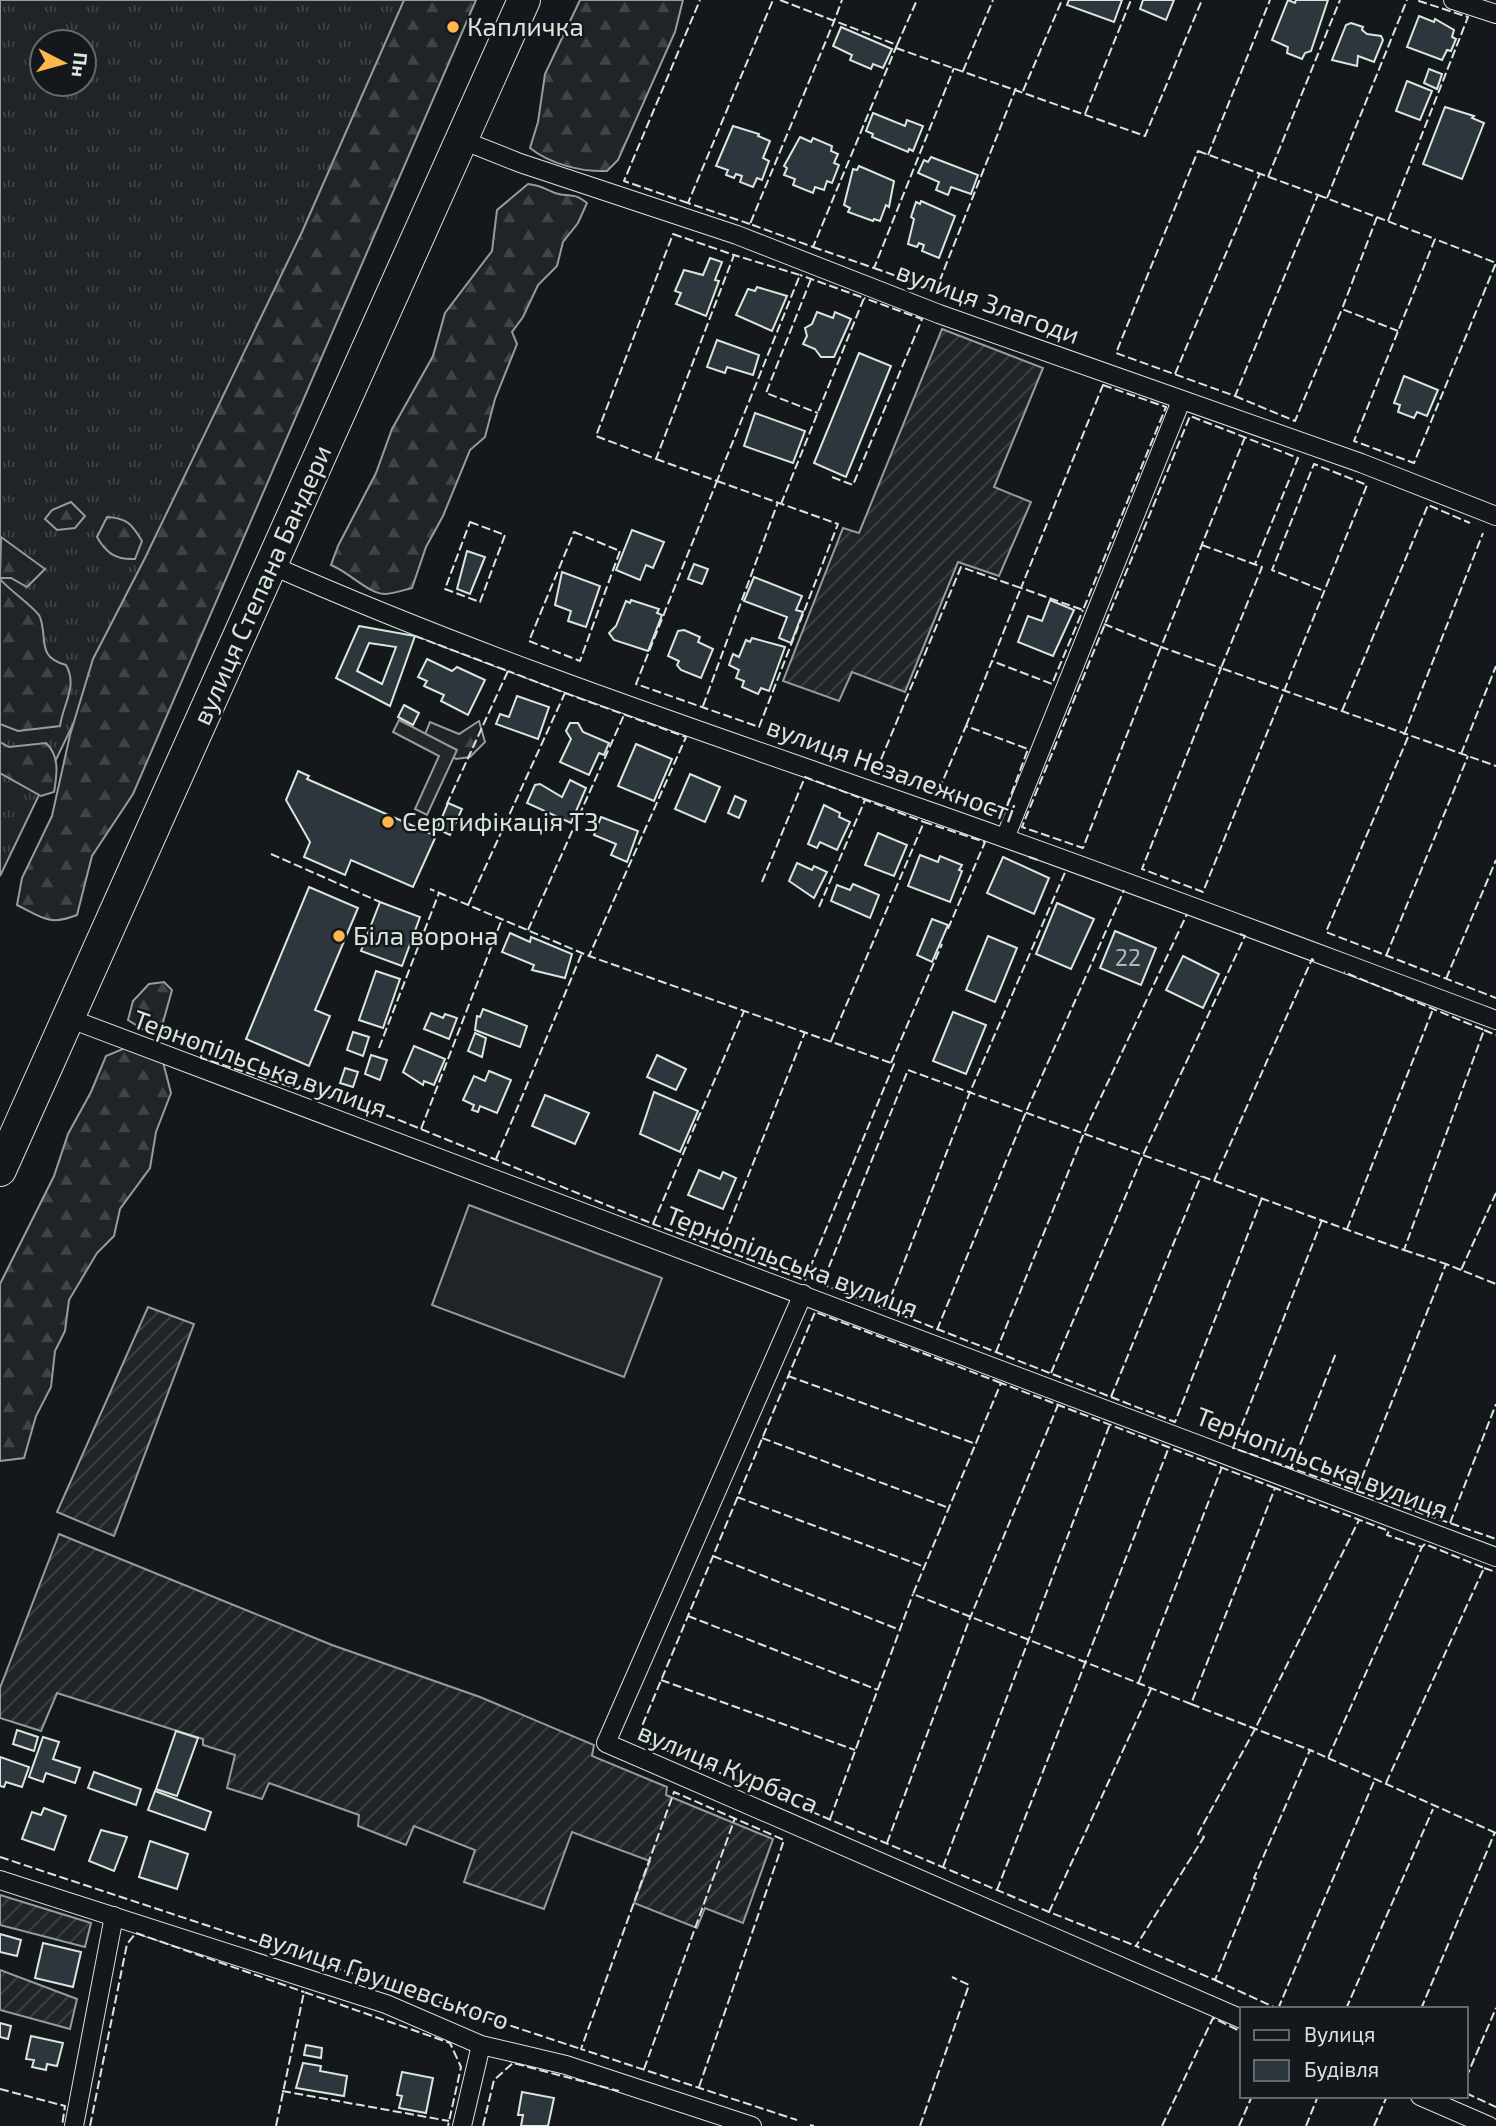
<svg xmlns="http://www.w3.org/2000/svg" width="1496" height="2126" viewBox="0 0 1496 2126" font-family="'Exo 2',sans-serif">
<defs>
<pattern id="grass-tufts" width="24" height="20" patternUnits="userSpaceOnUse" patternTransform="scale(1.75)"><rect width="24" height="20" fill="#202428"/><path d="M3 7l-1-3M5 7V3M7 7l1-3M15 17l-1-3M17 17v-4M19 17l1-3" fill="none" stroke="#404447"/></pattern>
<pattern id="forest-firs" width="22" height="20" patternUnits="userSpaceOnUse" patternTransform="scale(1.75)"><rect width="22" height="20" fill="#202428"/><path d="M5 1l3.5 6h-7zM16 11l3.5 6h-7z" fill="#404447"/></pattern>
<pattern id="garden-furrows" width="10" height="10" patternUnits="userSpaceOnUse" patternTransform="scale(1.75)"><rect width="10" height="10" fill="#202428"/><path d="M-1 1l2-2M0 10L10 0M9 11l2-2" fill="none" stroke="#404447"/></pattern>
</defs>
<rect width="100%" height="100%" fill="#14181c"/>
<path fill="url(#grass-tufts)" stroke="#939e99" stroke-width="2" fill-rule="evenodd" d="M0 0H412L255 346 0 876ZM42 42H84V84H42Z"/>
<g fill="url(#forest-firs)" stroke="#939e99" stroke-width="2">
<path d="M404 0H476L133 794 92 856 77 915C49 926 43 918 17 905L22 878 52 816 70 735 93 659 145 558 302 232Z"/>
<path d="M580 0H683L675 32 618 160 607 171C581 172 550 164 530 148L538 122 545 74Z"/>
<path d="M528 184C540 185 545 189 555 193 569 198 572 191 587 203L578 223 563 242 557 266 538 285 523 317 512 332 517 344 495 399 485 437 470 450 443 516 426 547 412 588C404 590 393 594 385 594 367 593 349 572 331 565L338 546 376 473 392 429 433 356 445 313 492 251 497 210Z"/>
<polygon points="71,502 85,516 75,528 57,530 45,519 52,510"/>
<path d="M107 517C127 518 132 524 142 541L135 559C116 560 106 553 97 537Z"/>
<polygon points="1,537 45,569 27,587 11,578 0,578"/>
<path d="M0 579C8 589 38 610 40 617 48 639 36 657 66 665 78 686 63 704 60 726L18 731 0 724Z"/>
<polygon points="479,721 485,742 470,757 456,759 424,737 430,722 459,734"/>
<path d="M0 742 9 747 46 743C60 756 57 775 54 792L41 796 0 773Z"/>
<polygon points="164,982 172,990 162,1026 144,1030 128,1020 133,1001 149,984"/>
<polygon points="125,1048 163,1062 171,1093 156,1132 150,1168 120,1209 114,1236 97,1253 69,1300 65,1331 55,1351 51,1387 36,1416 24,1458 0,1461 0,1284 54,1176 68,1134 91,1092 106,1056"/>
</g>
<g fill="url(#garden-furrows)" stroke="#939e99" stroke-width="2">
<polygon points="942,329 1043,368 994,487 1031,502 999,576 958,562 905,692 852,672 839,701 783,681 843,528 859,533"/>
<polygon points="148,1307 194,1324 114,1536 57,1512"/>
<polygon points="59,1534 332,1645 480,1697 594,1745 592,1756 667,1787 666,1795 773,1839 743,1923 705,1908 697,1928 634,1903 650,1861 572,1832 544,1909 464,1882 475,1850 414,1826 406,1845 358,1826 359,1815 269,1783 262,1799 227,1788 235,1755 203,1745 203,1739 57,1693 41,1731 0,1718 0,1688"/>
<polygon points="0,1895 91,1923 85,1947 0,1925"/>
<polygon points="0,1970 77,1999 70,2029 0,2010"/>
</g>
<polygon fill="#202428" stroke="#939e99" stroke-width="2" points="469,1205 662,1278 624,1377 432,1305"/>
<polygon fill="#24282b" stroke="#939e99" stroke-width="2" points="399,720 457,750 427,815 415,809 439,756 393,732"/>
<g fill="#2c363c" stroke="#d8e6dc" stroke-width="2" fill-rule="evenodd">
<polygon points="1069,0 1122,0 1114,22 1067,5"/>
<polygon points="1143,0 1174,0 1166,20 1140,9"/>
<polygon points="1288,0 1295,3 1296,0 1328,0 1311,51 1305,53 1302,59 1287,53 1288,47 1272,40"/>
<polygon points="1419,16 1434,22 1435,19 1454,30 1452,37 1456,39 1451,51 1447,50 1442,60 1407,47"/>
<polygon points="1351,23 1363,27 1362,30 1367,34 1381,36 1383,40 1374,62 1358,56 1357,66 1332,60 1346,25"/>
<polygon points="841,27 892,49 883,68 873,64 871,69 850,60 852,55 833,46"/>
<polygon points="1429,69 1442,74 1437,89 1424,83"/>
<polygon points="1407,81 1432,91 1420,120 1396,111"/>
<polygon points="1445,107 1474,116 1472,118 1484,123 1462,179 1423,164"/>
<polygon points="873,113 905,126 907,120 923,126 913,151 909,149 908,152 872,137 873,134 866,131"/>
<polygon points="733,126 759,134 758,136 770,141 763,158 769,161 762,180 757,178 753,187 740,182 742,176 736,174 734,178 726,175 728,170 716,166"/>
<polygon points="800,137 811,142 813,138 832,146 831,151 838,154 834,163 839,165 832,183 827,181 824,190 815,187 813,193 793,185 795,179 784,175 787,168 784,166"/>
<polygon points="931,157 978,175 971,194 951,187 948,195 936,190 939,182 918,173 924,160 928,162"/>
<polygon points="859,166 894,181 889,207 886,205 880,221 874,219 873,221 848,212 850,208 844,205 853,169 857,170"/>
<polygon points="921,201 955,216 939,258 922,251 924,245 919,243 917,247 908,244 914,219 911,217 916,202 920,204"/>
<polygon points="710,258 722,262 715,280 719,281 706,316 676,304 681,293 675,291 684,270 703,275"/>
<polygon points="757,287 787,296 772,331 736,315 748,289 755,291"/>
<polygon points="817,312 833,318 835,312 851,319 834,357 821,357 815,349 803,344 807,336 805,328 812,324"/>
<polygon points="717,340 759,355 753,375 727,367 725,373 707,367"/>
<polygon points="859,353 891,366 846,477 814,463"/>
<polygon points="1404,376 1438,390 1427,416 1417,412 1414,418 1398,412 1400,405 1394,403"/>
<polygon points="755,413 805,431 793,463 744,446"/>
<polygon points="632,530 664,542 653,568 646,565 640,580 616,570"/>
<polygon points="467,551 485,557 470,594 457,589"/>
<polygon points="694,564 708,569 702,584 688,579"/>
<polygon points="562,572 600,586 586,627 568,621 571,611 555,605"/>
<polygon points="754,577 802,596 796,610 803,612 791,643 779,638 787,617 744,601"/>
<polygon points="631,600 659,609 657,613 662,615 648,651 614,640 609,633 616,626 626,601 630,603"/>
<polygon points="1050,600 1074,610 1053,656 1018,642 1028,616 1042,621"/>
<path d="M359 626 415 636 390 706 336 678ZM369 643 396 647 382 684 357 671Z"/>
<polygon points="684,630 700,637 698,642 713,649 701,678 681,670 677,665 679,661 668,656 678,631"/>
<polygon points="752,638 785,647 769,691 761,688 758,694 742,687 744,681 736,678 739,670 729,665 733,654 739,657 746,640 750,642"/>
<polygon points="427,659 452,671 457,667 485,680 468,715 441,701 444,695 424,686 427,681 418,677"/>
<polygon points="517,696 549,707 538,739 496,724 500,714 509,717"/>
<polygon points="404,705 419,713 413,725 398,717"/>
<polygon points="570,723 578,723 583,732 609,743 604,755 599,753 589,775 560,762 571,739 566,731"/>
<polygon points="636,744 672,759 654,801 618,786"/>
<polygon points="298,771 309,776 307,779 436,836 413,887 351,860 345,875 304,857 310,842 286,800"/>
<polygon points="690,774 720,787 705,822 675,809"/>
<polygon points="570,780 586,788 571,823 527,803 535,785 540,784 562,797"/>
<polygon points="735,796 746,801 739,818 728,813"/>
<polygon points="448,803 462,809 450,835 437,829"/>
<polygon points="824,805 840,813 839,817 850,822 837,850 820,842 817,848 808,844"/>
<polygon points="601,817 638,831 627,862 611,855 616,844 594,835"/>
<polygon points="878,833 907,845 894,876 865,865"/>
<polygon points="920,855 938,862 940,856 962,865 959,870 962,871 950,902 908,886"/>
<polygon points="1003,857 1049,878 1034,914 987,893"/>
<polygon points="797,863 812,870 814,866 827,872 814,898 789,881"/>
<polygon points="853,884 879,895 870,918 831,901 837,885 850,890"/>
<polygon points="309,887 358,908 315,1010 330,1016 309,1066 246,1039"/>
<polygon points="380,902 420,917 402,966 361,951"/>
<polygon points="1057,903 1094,919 1071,969 1036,954"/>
<polygon points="932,919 948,925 932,962 917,955"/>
<polygon points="1115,931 1156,948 1141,985 1100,968"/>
<polygon points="510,933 530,942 531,937 572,954 565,978 532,970 534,965 502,952"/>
<polygon points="988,936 1017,948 995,1002 966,990"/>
<polygon points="1183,956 1219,974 1203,1008 1166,990"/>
<polygon points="376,971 400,979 383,1028 359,1020"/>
<polygon points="483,1009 527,1026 520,1047 475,1030 477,1016 480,1017"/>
<polygon points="953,1012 986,1025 966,1074 933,1061"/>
<polygon points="431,1013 443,1018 445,1014 457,1018 449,1039 424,1029"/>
<polygon points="353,1032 369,1037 363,1056 347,1050"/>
<polygon points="475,1033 486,1038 482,1057 468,1051"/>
<polygon points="414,1046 445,1059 434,1085 424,1081 423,1085 403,1072"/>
<polygon points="371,1055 387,1060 380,1080 365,1074"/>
<polygon points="657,1055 686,1069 676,1090 647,1077"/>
<polygon points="345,1068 358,1072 353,1087 340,1083"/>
<polygon points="489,1071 511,1080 497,1113 480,1106 478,1112 472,1110 474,1105 463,1100 474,1076 485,1081"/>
<polygon points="654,1092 698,1111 680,1152 640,1134"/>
<polygon points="545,1095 589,1113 575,1144 532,1126"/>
<polygon points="699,1170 720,1179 723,1172 736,1178 723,1209 688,1195"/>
<polygon points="17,1730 38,1737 34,1751 13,1744"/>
<polygon points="176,1731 198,1738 177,1796 156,1789"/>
<polygon points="43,1737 59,1742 53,1759 80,1768 75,1783 46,1773 43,1782 29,1777"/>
<polygon points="0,1757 29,1767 22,1787 6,1782 4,1787 0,1786"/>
<polygon points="94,1772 141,1789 136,1805 88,1788"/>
<polygon points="155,1791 211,1812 205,1830 148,1810"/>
<polygon points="44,1808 66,1816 54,1850 22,1839 32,1812 41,1815"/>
<polygon points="101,1830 127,1837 114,1871 89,1861"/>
<polygon points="150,1841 188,1854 177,1889 139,1877"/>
<polygon points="0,1934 21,1940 17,1956 0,1952"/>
<polygon points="43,1943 81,1952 73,1987 35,1978"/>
<polygon points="0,2023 11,2026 8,2039 0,2037"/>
<polygon points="31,2036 63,2043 57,2066 47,2064 46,2070 32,2067 34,2060 26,2059"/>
<polygon points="306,2045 322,2048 321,2058 304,2055"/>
<polygon points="303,2063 321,2066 320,2071 347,2076 344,2096 296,2088"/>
<polygon points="402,2072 433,2078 426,2113 399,2108 402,2096 397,2095"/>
<polygon points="522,2092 554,2098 548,2126 521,2126 523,2115 518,2115"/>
</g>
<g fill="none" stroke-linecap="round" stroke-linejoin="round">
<g stroke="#d8e6dc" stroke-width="20">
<g id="street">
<polyline points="1453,0 1496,14"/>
<polyline points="462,140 520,163 737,235 939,314 1361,463 1496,516"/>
<path d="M271 565C483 659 705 732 923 809 1115 876 1305 949 1496 1020"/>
<polyline points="1005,838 1181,401"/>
<polyline points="68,1018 1496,1557"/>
<polyline points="803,1294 606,1743 1242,2019"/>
<polyline points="0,1880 386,2004 481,2045 566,2065 752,2126"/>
<polyline points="1420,2096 1489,2126"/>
<polyline points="74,2126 114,1916"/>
<polyline points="462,2126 481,2045"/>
</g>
</g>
<g stroke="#d8e6dc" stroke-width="34">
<polyline id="highway" points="0,1170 524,0"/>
</g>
<use href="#street" stroke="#14181c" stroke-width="18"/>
<use href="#highway" stroke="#14181c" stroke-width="32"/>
<g stroke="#d8e6dc" stroke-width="2" stroke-dasharray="9 3.5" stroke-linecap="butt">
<polyline points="780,0 897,45 813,247 750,224 835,19 842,0"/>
<polyline points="897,45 917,0"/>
<polyline points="896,48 1145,136 1202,0"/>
<polyline points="963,71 993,0"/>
<polyline points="1023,91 1062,0"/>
<polyline points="1085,114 1131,0"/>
<polygon points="1198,151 1318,195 1235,396 1116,353"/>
<polyline points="1208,155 1270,0"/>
<polyline points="1268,177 1340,0"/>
<polyline points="1318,195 1435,239 1354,441 1414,463 1496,263 1435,239"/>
<polyline points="1327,198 1407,0"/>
<polyline points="688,203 624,181 700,0"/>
<polyline points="1377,217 1342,309 1398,331"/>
<polyline points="1388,221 1468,17 1416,0"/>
<polyline points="750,224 688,203 773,0"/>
<polygon points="673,234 734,255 656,459 596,436"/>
<polyline points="813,247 874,268 954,68"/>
<polyline points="874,268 936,290 1016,88"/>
<polyline points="811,279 766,393 818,413"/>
<polyline points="1175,374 1260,173"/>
<polygon points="1103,385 1166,407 1083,610 1021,588"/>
<polyline points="1235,396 1295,421 1342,309"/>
<polyline points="1245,437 1161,647 1221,668 1142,869 1203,892 1367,485 1314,464 1272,570 1324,591"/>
<polyline points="656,459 717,481 800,275 734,255"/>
<polyline points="832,477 853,485 922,319 864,298"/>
<polygon points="717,481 838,524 759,727 636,684"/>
<polyline points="781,504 864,298 800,275"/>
<polygon points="470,522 505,535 480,602 445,589"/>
<polygon points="574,532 620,551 580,661 529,641"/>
<polyline points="1202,545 1262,567 1221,668 1496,766"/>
<polyline points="1104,624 1161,647 1083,848 1022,827 1190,416 1298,458 1255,564"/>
<polyline points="415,636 508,671 446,806"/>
<polyline points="565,693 686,737 589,956"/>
<polyline points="703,706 778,502"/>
<polyline points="1342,711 1428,505 1470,523"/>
<polyline points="966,726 992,661 1052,684 1083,610"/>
<polyline points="1404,735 1483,533"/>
<polyline points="1408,737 1326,932 1496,998"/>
<polyline points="1461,754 1496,666"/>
<polyline points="939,790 966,726 1028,749 1004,814 877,769 961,567 1021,588 992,661"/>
<polyline points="433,834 440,819"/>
<polyline points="271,854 380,902"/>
<polyline points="1029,857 1041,861"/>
<polyline points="762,882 805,777 924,822"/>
<polyline points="468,905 565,693 508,671"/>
<polyline points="819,907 865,800"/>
<polyline points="528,930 624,715"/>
<polyline points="1386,956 1468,756"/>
<polyline points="1446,979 1496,860"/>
<polyline points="153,1027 202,1045 201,1058 298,1089 301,1085 394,1118 653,1224 805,1280 894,1064 589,956 430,889"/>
<polyline points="1484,1030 1496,1035"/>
<polyline points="831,1041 924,822 985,842 947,931"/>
<polyline points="379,1048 439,893"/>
<polyline points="891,1063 942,944"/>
<polyline points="421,1129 502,919"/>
<polyline points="496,1159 582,953"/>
<polyline points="1214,1181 1312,959 1314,961"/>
<polyline points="1496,1193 1461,1270 1496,1284"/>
<path d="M1262 1198 1175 1422 822 1284 908 1070 1201 1176C1269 1201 1336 1226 1404 1250L1484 1030 1344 972"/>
<polyline points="1322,1220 1233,1448 1496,1539"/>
<polyline points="653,1224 744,1011"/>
<polyline points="1347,1229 1433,1009"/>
<polyline points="720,1247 805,1032"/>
<polyline points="1404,1250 1446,1264"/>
<polyline points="886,1309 970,1092 1066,870"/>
<polyline points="937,1330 1026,1112 1124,890"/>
<polyline points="996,1352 1084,1133 1187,914"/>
<polyline points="1051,1373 1143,1155 1245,936 1240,934"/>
<polyline points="788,1376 976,1444"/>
<polyline points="1001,1383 815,1312 637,1738 1049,1912 1136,1946"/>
<polyline points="1111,1397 1201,1176"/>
<polyline points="762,1438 949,1508"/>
<polyline points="1291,1468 1336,1353"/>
<polyline points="1275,1488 1001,1383 913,1594 1191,1704 1275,1488 1389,1531 1387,1535 1422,1547 1328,1758 1310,1750 1254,1878 1256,1879 1215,1980 1136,1946 1204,1837 1198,1834 1255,1729 1359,1520"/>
<polyline points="1357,1490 1446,1264 1461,1270"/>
<polyline points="737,1497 925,1567"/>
<polyline points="1450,1523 1496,1404"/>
<polyline points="713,1556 900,1630"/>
<polyline points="1484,1568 1496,1572"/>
<polyline points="688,1616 878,1690"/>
<polyline points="661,1680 855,1750"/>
<polyline points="1138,1684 1222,1467"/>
<polyline points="1191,1704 1310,1750"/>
<polyline points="1328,1758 1496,1833"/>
<polyline points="1386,1783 1484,1568 1425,1544 1422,1547"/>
<polyline points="830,1819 913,1594"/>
<polyline points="887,1843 970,1618 1058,1405"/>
<polyline points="0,1857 581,2049"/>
<polyline points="943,1867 1110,1424"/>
<polyline points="997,1890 1169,1447"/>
<polyline points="1049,1912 1151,1689"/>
<polyline points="1215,1980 1278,2009"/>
<polyline points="1278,2009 1375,1779"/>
<polyline points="1346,2009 1433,1809"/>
<polyline points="1421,2009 1495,1832"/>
<polyline points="644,2069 735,1818"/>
<polyline points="1466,2078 1496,2008"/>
<polyline points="699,2087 784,1840 674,1792 581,2049 797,2120"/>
<polyline points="0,2089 65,2106 62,2126"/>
<polyline points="282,2091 449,2121"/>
<polyline points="1466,2093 1496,2107"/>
<polyline points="810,2125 814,2126"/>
<polyline points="90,2126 127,1944 136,1933 304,1992"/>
<polyline points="276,2126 304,1992 450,2043 461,2067 448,2126"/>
<polyline points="483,2126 494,2080 513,2063 619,2091"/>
<polyline points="920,2126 969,1985 952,1977"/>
<polyline points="1162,2126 1213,2018 1242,2032"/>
<polyline points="1239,2126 1252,2096"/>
<polyline points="1306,2126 1318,2096"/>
<polyline points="1374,2126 1387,2096"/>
</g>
</g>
<g fill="#ffb74d" stroke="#14181c" stroke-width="2.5">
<circle cx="453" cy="27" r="7"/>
<circle cx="388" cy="822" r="7"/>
<circle cx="339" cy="936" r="7"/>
</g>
<g text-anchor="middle" stroke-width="5" stroke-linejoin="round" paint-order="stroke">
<g font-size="23" fill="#adbab4">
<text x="1128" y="966">22</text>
</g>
<g font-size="26" fill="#d8e6dc" stroke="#14181c" text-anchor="start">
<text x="467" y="36">Капличка</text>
<text x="402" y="831">Сертифікація ТЗ</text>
<text x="353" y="945">Біла ворона</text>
</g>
<g font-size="26" fill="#d8e6dc" stroke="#14181c">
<text transform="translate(988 303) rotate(20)" y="9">вулиця Злагоди</text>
<text transform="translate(262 585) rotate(-66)" y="9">вулиця Степана Бандери</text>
<text transform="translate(891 770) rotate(20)" y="9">вулиця Незалежності</text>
<text transform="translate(260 1064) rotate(20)" y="9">Тернопільська вулиця</text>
<text transform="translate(792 1262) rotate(21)" y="9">Тернопільська вулиця</text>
<text transform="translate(1322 1463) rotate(21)" y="9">Тернопільська вулиця</text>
<text transform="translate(728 1768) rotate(23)" y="9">вулиця Курбаса</text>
<text transform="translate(384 1979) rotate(19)" y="9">вулиця Грушевського</text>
</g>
</g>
<rect x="1240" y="2007" width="228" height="91" fill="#14181c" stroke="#626a69" stroke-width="2"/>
<rect x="1254" y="2030" width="35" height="10" fill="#14181c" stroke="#626a69" stroke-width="2"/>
<text x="1304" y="2042" font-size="21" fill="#d8e6dc">Вулиця</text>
<rect x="1254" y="2060" width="35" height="21" fill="#2c363c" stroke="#626a69" stroke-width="2"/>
<text x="1304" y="2077" font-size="21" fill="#d8e6dc">Будівля</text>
<g transform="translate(63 63) rotate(96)"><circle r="33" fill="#14181c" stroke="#626a69" stroke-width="2"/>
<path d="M0-5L12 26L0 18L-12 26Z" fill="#ffb74d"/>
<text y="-10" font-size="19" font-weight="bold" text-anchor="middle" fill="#d8e6dc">Пн</text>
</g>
</svg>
